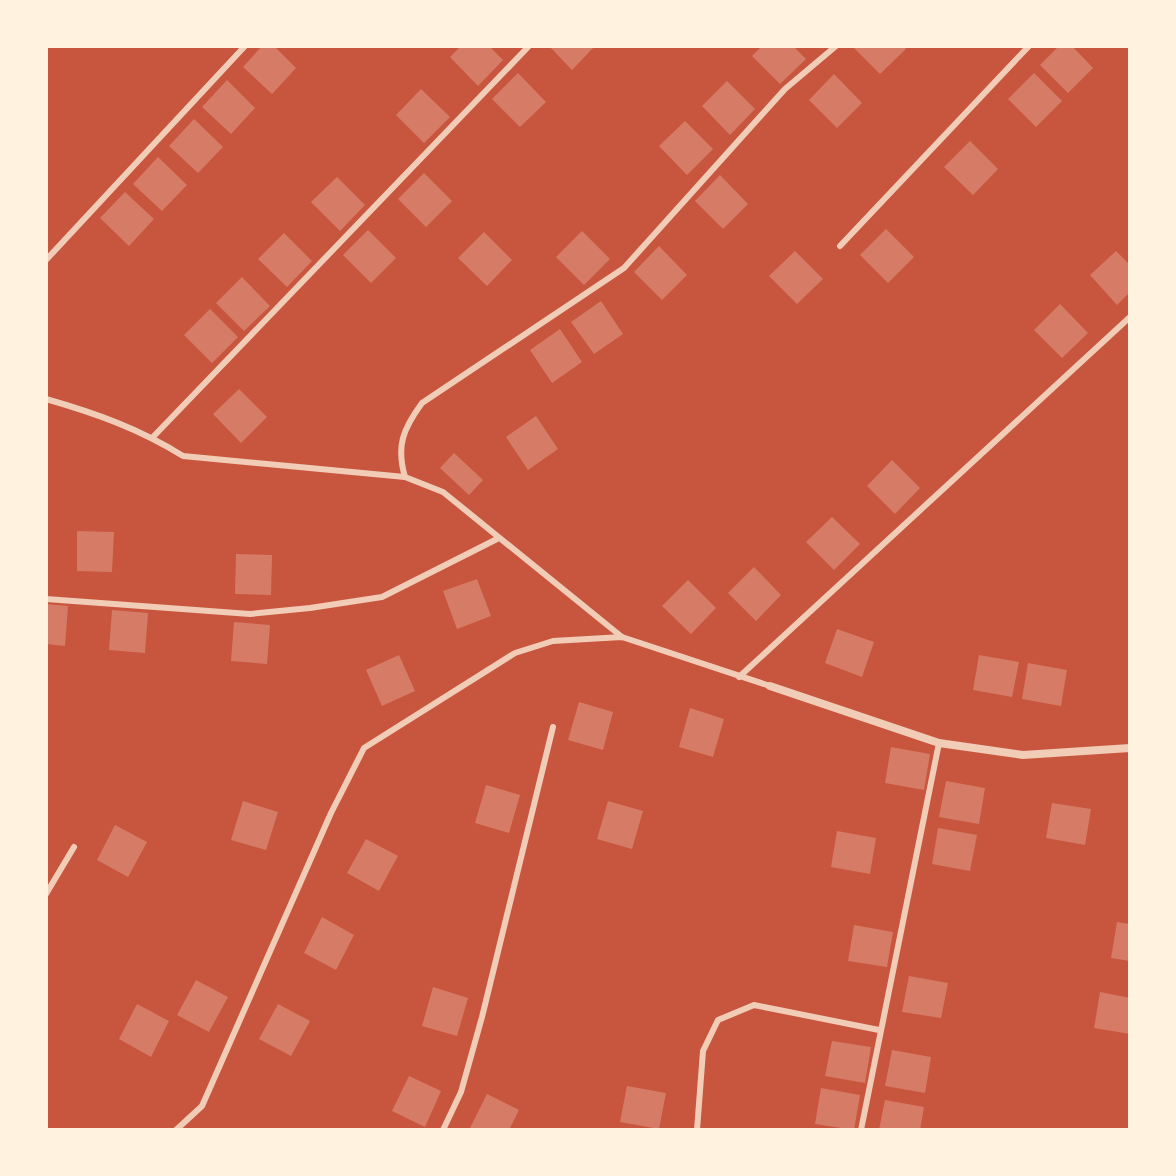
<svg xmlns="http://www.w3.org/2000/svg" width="1176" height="1176" viewBox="0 0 1176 1176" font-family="'PT Sans',sans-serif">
<rect width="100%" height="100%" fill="#c8553d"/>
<g fill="#d67c66">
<polygon points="262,46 274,46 296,68 272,94 243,67"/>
<polygon points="461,46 489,46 503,60 478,86 450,57"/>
<polygon points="549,46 595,46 572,70"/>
<polygon points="762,46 793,46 806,59 780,84 752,56"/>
<polygon points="852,46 903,46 906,49 880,74"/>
<polygon points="1059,46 1072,46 1093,68 1068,93 1040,65"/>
<polygon points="518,73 546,102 520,127 492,99"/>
<polygon points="1034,73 1062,101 1036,127 1008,99"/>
<polygon points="834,74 862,103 837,128 809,100"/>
<polygon points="227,80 255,108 231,134 202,107"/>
<polygon points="727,81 755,109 730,135 702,106"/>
<polygon points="421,89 450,117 424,143 396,115"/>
<polygon points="194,119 223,147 198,173 169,146"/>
<polygon points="685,121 713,149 687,175 659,146"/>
<polygon points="970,141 998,169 973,195 944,167"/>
<polygon points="158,157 187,185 162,211 133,184"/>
<polygon points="424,173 452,201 426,227 398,199"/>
<polygon points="720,175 748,204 723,229 695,201"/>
<polygon points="337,177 365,205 340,231 311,202"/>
<polygon points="125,192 154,219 129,246 100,218"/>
<polygon points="886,229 914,257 888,283 860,255"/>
<polygon points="368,230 396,258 371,283 343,255"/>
<polygon points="582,231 610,259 584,285 556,257"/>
<polygon points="484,232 512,260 487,286 458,258"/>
<polygon points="284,233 312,261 287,287 258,259"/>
<polygon points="659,246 687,275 662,300 634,272"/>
<polygon points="795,251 823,279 797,304 769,276"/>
<polygon points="1116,251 1130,265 1130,292 1117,305 1090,275"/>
<polygon points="242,277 270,306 244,331 216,303"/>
<polygon points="601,301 623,334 594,354 571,322"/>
<polygon points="1060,304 1088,333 1062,358 1034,330"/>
<polygon points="210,309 238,337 212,363 184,335"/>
<polygon points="560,329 582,362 552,383 530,350"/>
<polygon points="239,389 267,417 241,443 213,414"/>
<polygon points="536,416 558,449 528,470 506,437"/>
<polygon points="454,453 483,480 469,495 440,468"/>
<polygon points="892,460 920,488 895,514 867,486"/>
<polygon points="832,517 860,544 834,570 806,542"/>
<polygon points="77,531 114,532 112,572 77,571"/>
<polygon points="236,554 272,555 271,595 235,594"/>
<polygon points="754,567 781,595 756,621 728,593"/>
<polygon points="477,579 491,616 457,629 443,591"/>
<polygon points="688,580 716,608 691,634 662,606"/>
<polygon points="46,604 68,606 65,646 46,644"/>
<polygon points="112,610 148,613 145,653 109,650"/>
<polygon points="234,622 270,625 267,664 231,661"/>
<polygon points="837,629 874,642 862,677 825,663"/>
<polygon points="399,655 415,691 382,706 366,670"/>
<polygon points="979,655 1019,662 1012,697 973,690"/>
<polygon points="1028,663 1067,670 1061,706 1022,699"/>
<polygon points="579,702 613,712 603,750 568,740"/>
<polygon points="690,708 724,719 713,757 679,747"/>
<polygon points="891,747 930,754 924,790 885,783"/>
<polygon points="946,781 985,788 979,824 939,817"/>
<polygon points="486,785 520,795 509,833 475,823"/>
<polygon points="243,801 278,812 266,850 231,840"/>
<polygon points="608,801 643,811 632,849 597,839"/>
<polygon points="1052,803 1091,809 1085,845 1046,838"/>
<polygon points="115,825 147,842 128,877 97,860"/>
<polygon points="938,828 977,835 970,871 932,864"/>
<polygon points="837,831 876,838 870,874 831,867"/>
<polygon points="366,839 398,856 379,891 347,873"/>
<polygon points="322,917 354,935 336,970 304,953"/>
<polygon points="1117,922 1130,924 1130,961 1111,958"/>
<polygon points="854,925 893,932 887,967 848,961"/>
<polygon points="909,976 948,983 941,1018 902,1012"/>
<polygon points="196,980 228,997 209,1032 177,1015"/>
<polygon points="433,987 468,998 457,1036 422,1026"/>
<polygon points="1100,992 1130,998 1130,1034 1094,1028"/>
<polygon points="137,1004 169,1021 151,1057 119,1039"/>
<polygon points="278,1004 310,1021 291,1056 259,1039"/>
<polygon points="832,1041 871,1047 865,1083 825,1076"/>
<polygon points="892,1050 931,1057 925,1093 885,1086"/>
<polygon points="409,1076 441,1091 425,1127 392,1111"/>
<polygon points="627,1086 666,1093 659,1129 620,1122"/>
<polygon points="821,1088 860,1095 854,1130 815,1124"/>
<polygon points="487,1094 519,1110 509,1130 469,1130"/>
<polygon points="885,1100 924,1107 920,1130 879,1130"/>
</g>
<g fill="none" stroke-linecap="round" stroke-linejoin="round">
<g stroke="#f1ccb7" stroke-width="6">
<polyline points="840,246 1029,46"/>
<polyline points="46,260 245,46"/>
<path d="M46 399C95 413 140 429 183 456L405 477 443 492 622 637"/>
<polyline points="153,437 529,46"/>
<path d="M405 477C396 446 403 429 422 403L624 268 785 89 836 46"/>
<polyline points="46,599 250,614 310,608 382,597 497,539"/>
<polyline points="739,677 1130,317"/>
<polyline points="46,894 74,847"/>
<polyline points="176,1130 202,1106 331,813 364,748 515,653 553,641 622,637 770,686"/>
<polyline points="443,1130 461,1092 482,1017 553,727"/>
<polyline points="697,1130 703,1051 718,1020 754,1005 879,1030"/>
<polyline points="861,1130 939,743"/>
</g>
<polyline stroke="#f1ccb7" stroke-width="8" points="770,686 939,743 1023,755 1130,748"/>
</g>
<rect width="1176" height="1176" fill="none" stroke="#fff3e0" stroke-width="96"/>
</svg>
